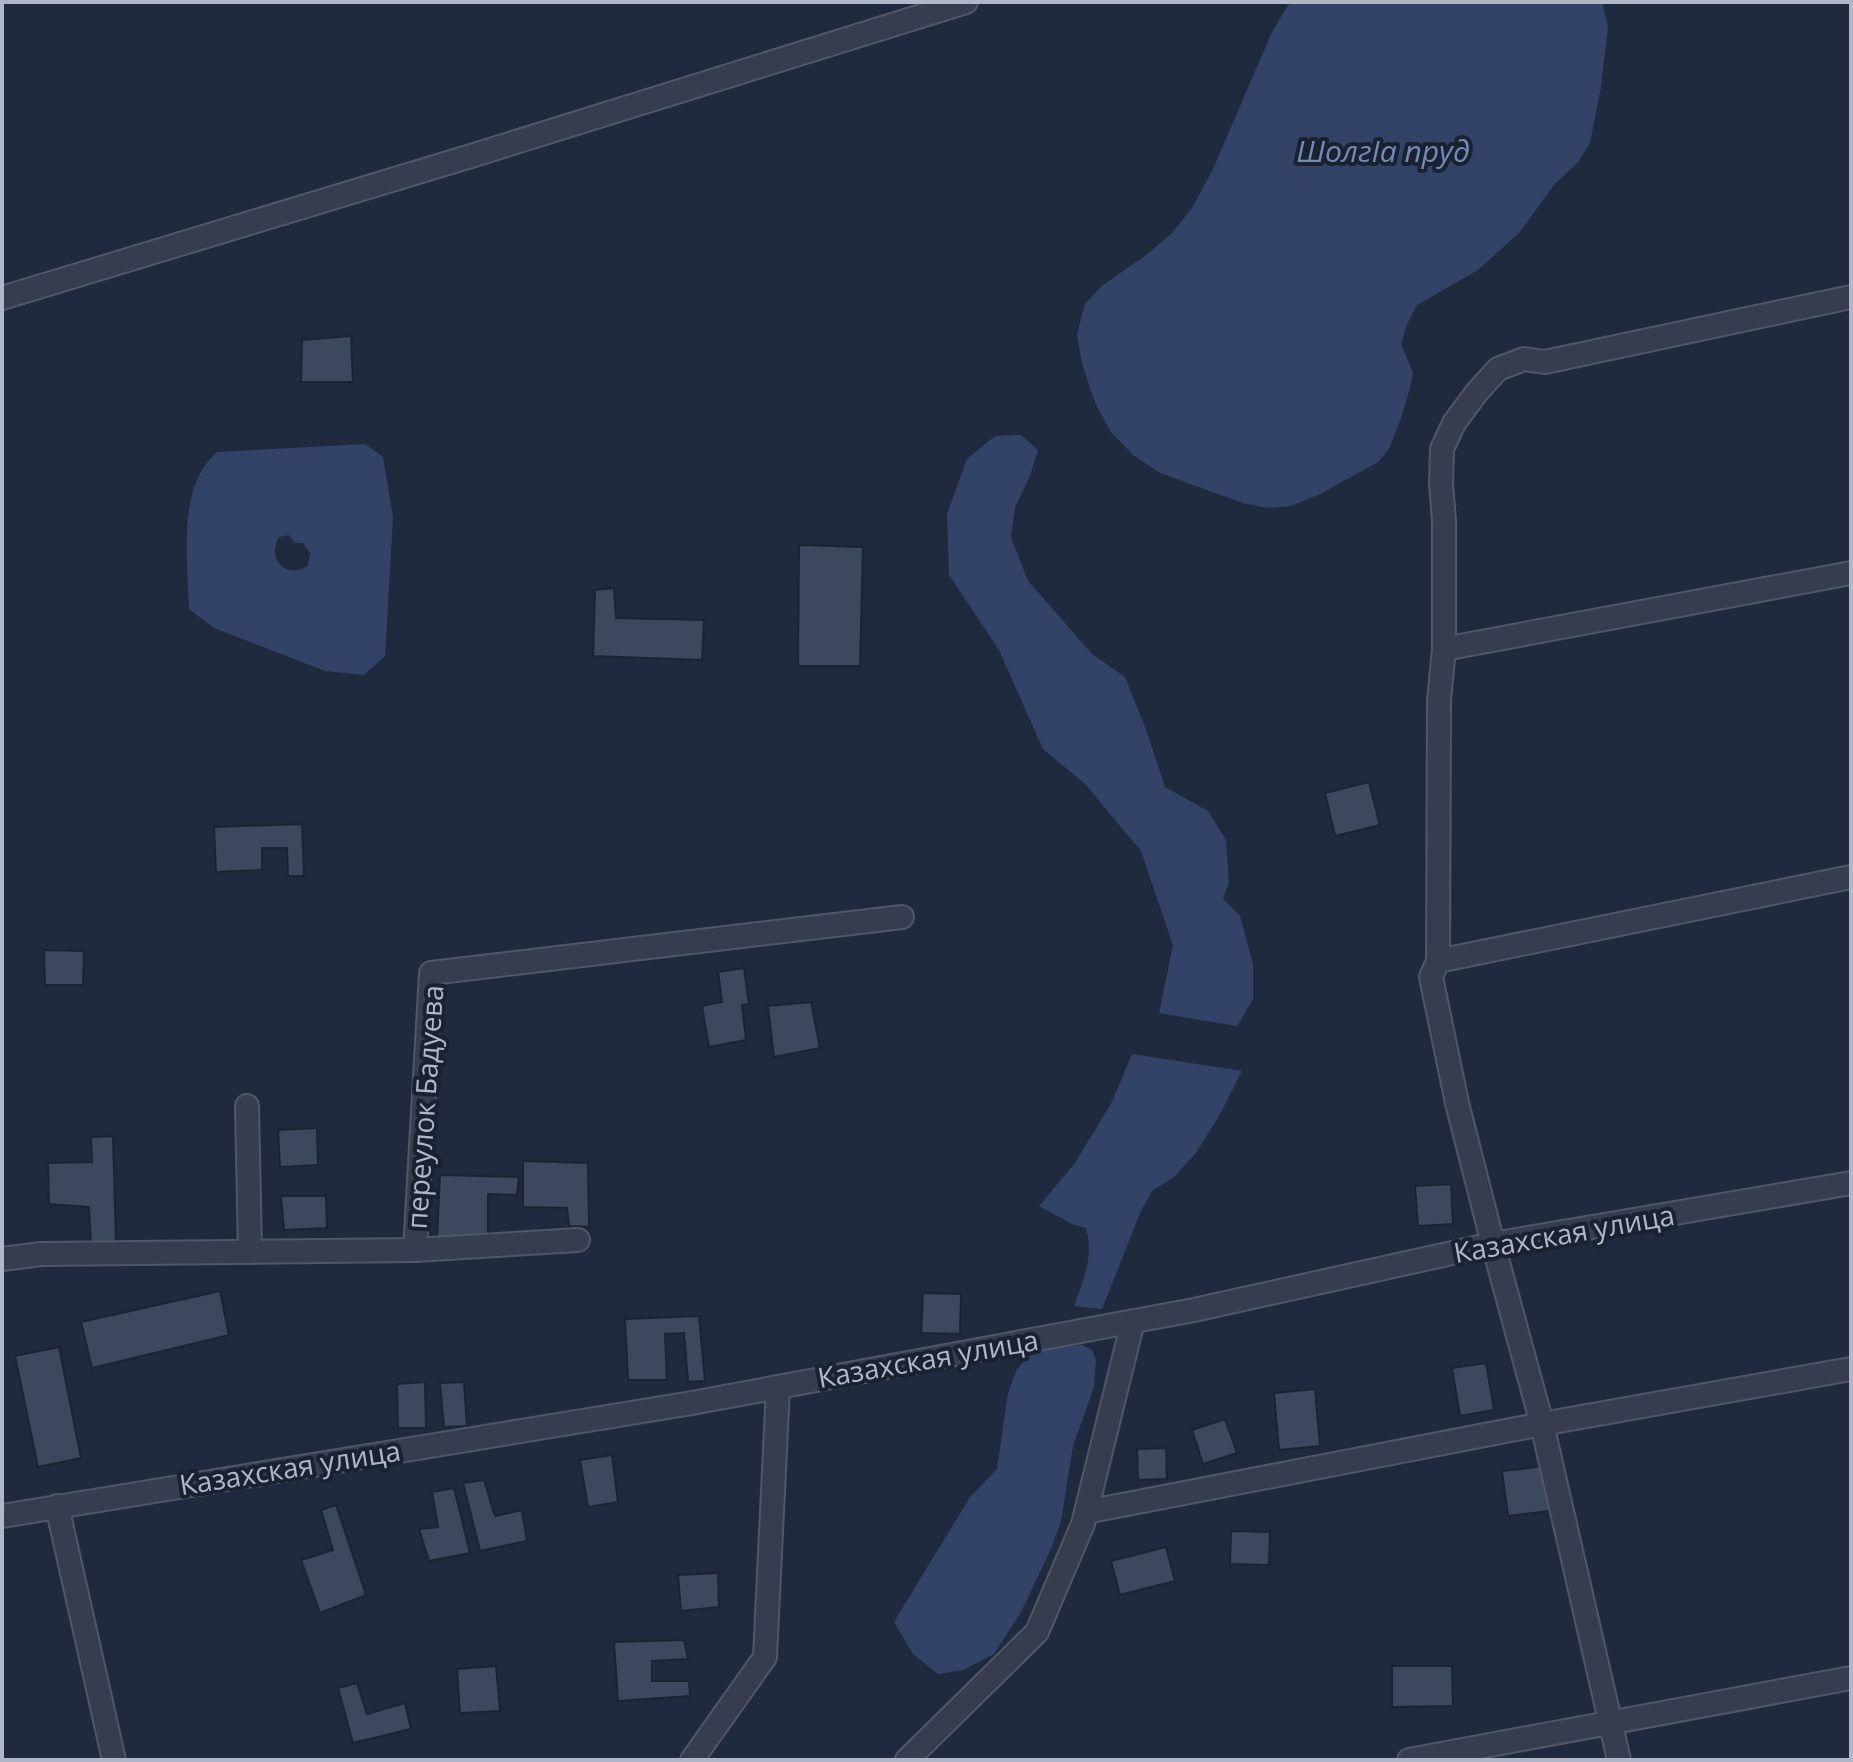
<svg xmlns="http://www.w3.org/2000/svg" width="1853" height="1762" viewBox="0 0 1853 1762" font-family="'Open Sans',sans-serif">
<rect width="100%" height="100%" fill="#202a3e"/>
<g fill="#334367" fill-rule="evenodd">
<polygon points="1290,2 1602,2 1608,26 1601,87 1590,143 1578,162 1554,185 1519,233 1478,270 1417,305 1407,324 1401,344 1413,373 1410,388 1401,418 1389,449 1378,462 1320,494 1291,506 1267,508 1243,503 1160,473 1133,455 1110,431 1094,400 1082,364 1077,334 1085,304 1103,285 1145,256 1172,233 1192,208 1213,169 1272,32"/>
<polygon points="1021,435 1038,450 1030,476 1015,507 1011,537 1028,581 1092,654 1125,677 1147,732 1165,787 1208,811 1226,840 1229,883 1223,899 1240,916 1253,964 1253,999 1237,1026 1159,1013 1173,945 1141,851 1085,784 1043,749 999,650 949,575 947,514 967,459 995,436"/>
<path d="M365 444 383 457 393 517 385 656 364 675 325 671 214 628 189 609C188 561 176 487 217 452ZM289 535 295 543H303L310 553 308 566C286 580 266 559 279 537Z"/>
<path d="M1132 1054 1242 1071 1218 1118 1195 1154 1174 1177 1152 1191 1141 1211 1102 1309 1074 1306C1084 1279 1094 1256 1086 1228L1072 1224 1039 1206 1075 1163 1112 1102Z"/>
<polygon points="1082,1345 1092,1350 1096,1360 1094,1387 1073,1446 1061,1521 1051,1549 1021,1612 994,1654 963,1670 938,1674 913,1654 894,1622 970,1497 997,1469 1008,1393 1016,1371 1027,1357 1044,1349"/>
</g>
<g fill="#3c485d" stroke="#1c2434" stroke-width="2">
<polygon points="351,336 353,382 301,382 302,340"/>
<polygon points="799,545 863,547 860,666 798,666"/>
<polygon points="614,588 616,618 704,620 702,660 593,656 595,590"/>
<polygon points="1369,782 1380,825 1335,836 1325,793"/>
<polygon points="302,824 304,876 288,876 287,848 262,848 262,870 216,872 214,827"/>
<polygon points="44,950 84,951 83,985 45,985"/>
<polygon points="744,968 749,1004 742,1005 746,1040 709,1047 702,1006 722,1002 718,972"/>
<polygon points="811,1002 820,1048 774,1057 768,1006"/>
<polygon points="317,1128 318,1165 280,1167 278,1130"/>
<polygon points="113,1136 116,1242 91,1242 89,1207 49,1204 48,1163 92,1162 91,1137"/>
<polygon points="523,1161 588,1163 589,1227 569,1226 567,1208 523,1207"/>
<polygon points="440,1175 519,1177 517,1195 488,1194 488,1237 437,1238"/>
<polygon points="1451,1184 1453,1224 1418,1226 1415,1186"/>
<polygon points="281,1196 326,1196 327,1228 284,1230"/>
<polygon points="220,1291 229,1335 92,1368 81,1322"/>
<polygon points="923,1293 961,1294 960,1334 921,1333"/>
<polygon points="699,1316 705,1381 688,1382 684,1333 665,1334 667,1380 628,1380 625,1319"/>
<polygon points="59,1347 81,1458 38,1467 15,1356"/>
<polygon points="1486,1363 1494,1410 1460,1416 1452,1368"/>
<polygon points="425,1382 426,1428 398,1428 397,1384"/>
<polygon points="464,1382 467,1426 444,1427 440,1383"/>
<polygon points="1315,1389 1320,1446 1279,1450 1274,1393"/>
<polygon points="1225,1419 1237,1453 1203,1464 1192,1430"/>
<polygon points="1166,1448 1167,1479 1138,1480 1137,1449"/>
<polygon points="612,1455 618,1502 588,1507 580,1460"/>
<polygon points="1544,1466 1550,1511 1508,1516 1502,1471"/>
<polygon points="484,1480 495,1516 522,1510 527,1541 480,1551 463,1483"/>
<polygon points="454,1488 470,1553 429,1561 419,1529 438,1527 432,1492"/>
<polygon points="336,1505 366,1595 320,1613 301,1560 333,1550 321,1510"/>
<polygon points="1231,1531 1270,1532 1269,1565 1230,1564"/>
<polygon points="1166,1547 1175,1581 1120,1595 1111,1561"/>
<polygon points="718,1573 719,1607 681,1611 678,1575"/>
<polygon points="684,1640 688,1659 652,1661 652,1681 689,1681 690,1696 618,1701 614,1642"/>
<polygon points="496,1666 500,1711 460,1713 457,1669"/>
<polygon points="1392,1666 1452,1666 1453,1706 1392,1707"/>
<polygon points="357,1683 367,1714 405,1703 411,1729 353,1743 338,1688"/>
</g>
<g fill="none" stroke-linecap="round" stroke-linejoin="round">
<g stroke="#505768" stroke-width="26">
<g id="minor">
<polyline points="2,298 471,156 966,2"/>
<polyline points="1444,649 1851,573"/>
<polyline points="1438,961 1439,700 1444,649 1444,521 1441,483 1442,449 1454,423 1477,392 1498,369 1524,359 1545,362 1851,297"/>
<polyline points="247,1106 250,1252"/>
<polyline points="415,1250 578,1240"/>
<polyline points="2,1259 41,1254 415,1250 431,973 902,917"/>
<polyline points="57,1506 114,1760"/>
<polyline points="1086,1512 1542,1424 1851,1369"/>
<polyline points="2,1516 692,1403 1194,1310 1493,1244 1851,1183"/>
<polyline points="692,1760 765,1657 778,1387"/>
<polyline points="907,1760 1037,1632 1083,1524 1133,1321"/>
<polyline points="1409,1760 1851,1678"/>
<polyline points="1619,1760 1542,1424 1493,1244 1457,1103 1431,977 1438,961 1851,877"/>
</g>
</g>
<use href="#minor" stroke="#353d4e" stroke-width="22"/>
</g>
<g text-anchor="middle" stroke-width="8" stroke-linejoin="round" paint-order="stroke">
<g font-size="28" fill="#b0b7c9" stroke="#1a2232">
<text transform="translate(425 1107) rotate(-86)" y="10">переулок Бадуева</text>
<text transform="translate(1564 1234) rotate(-10)" y="10">Казахская улица</text>
<text transform="translate(928 1359) rotate(-10)" y="10">Казахская улица</text>
<text transform="translate(290 1468) rotate(-9)" y="10">Казахская улица</text>
</g>
<g font-size="30" font-style="italic" fill="#758ab4" stroke="#1a2232">
<text x="1383" y="162">ШолгIа пруд</text>
</g>
</g>
<rect width="1853" height="1762" fill="none" stroke="#b0b7c9" stroke-width="8"/>
</svg>
